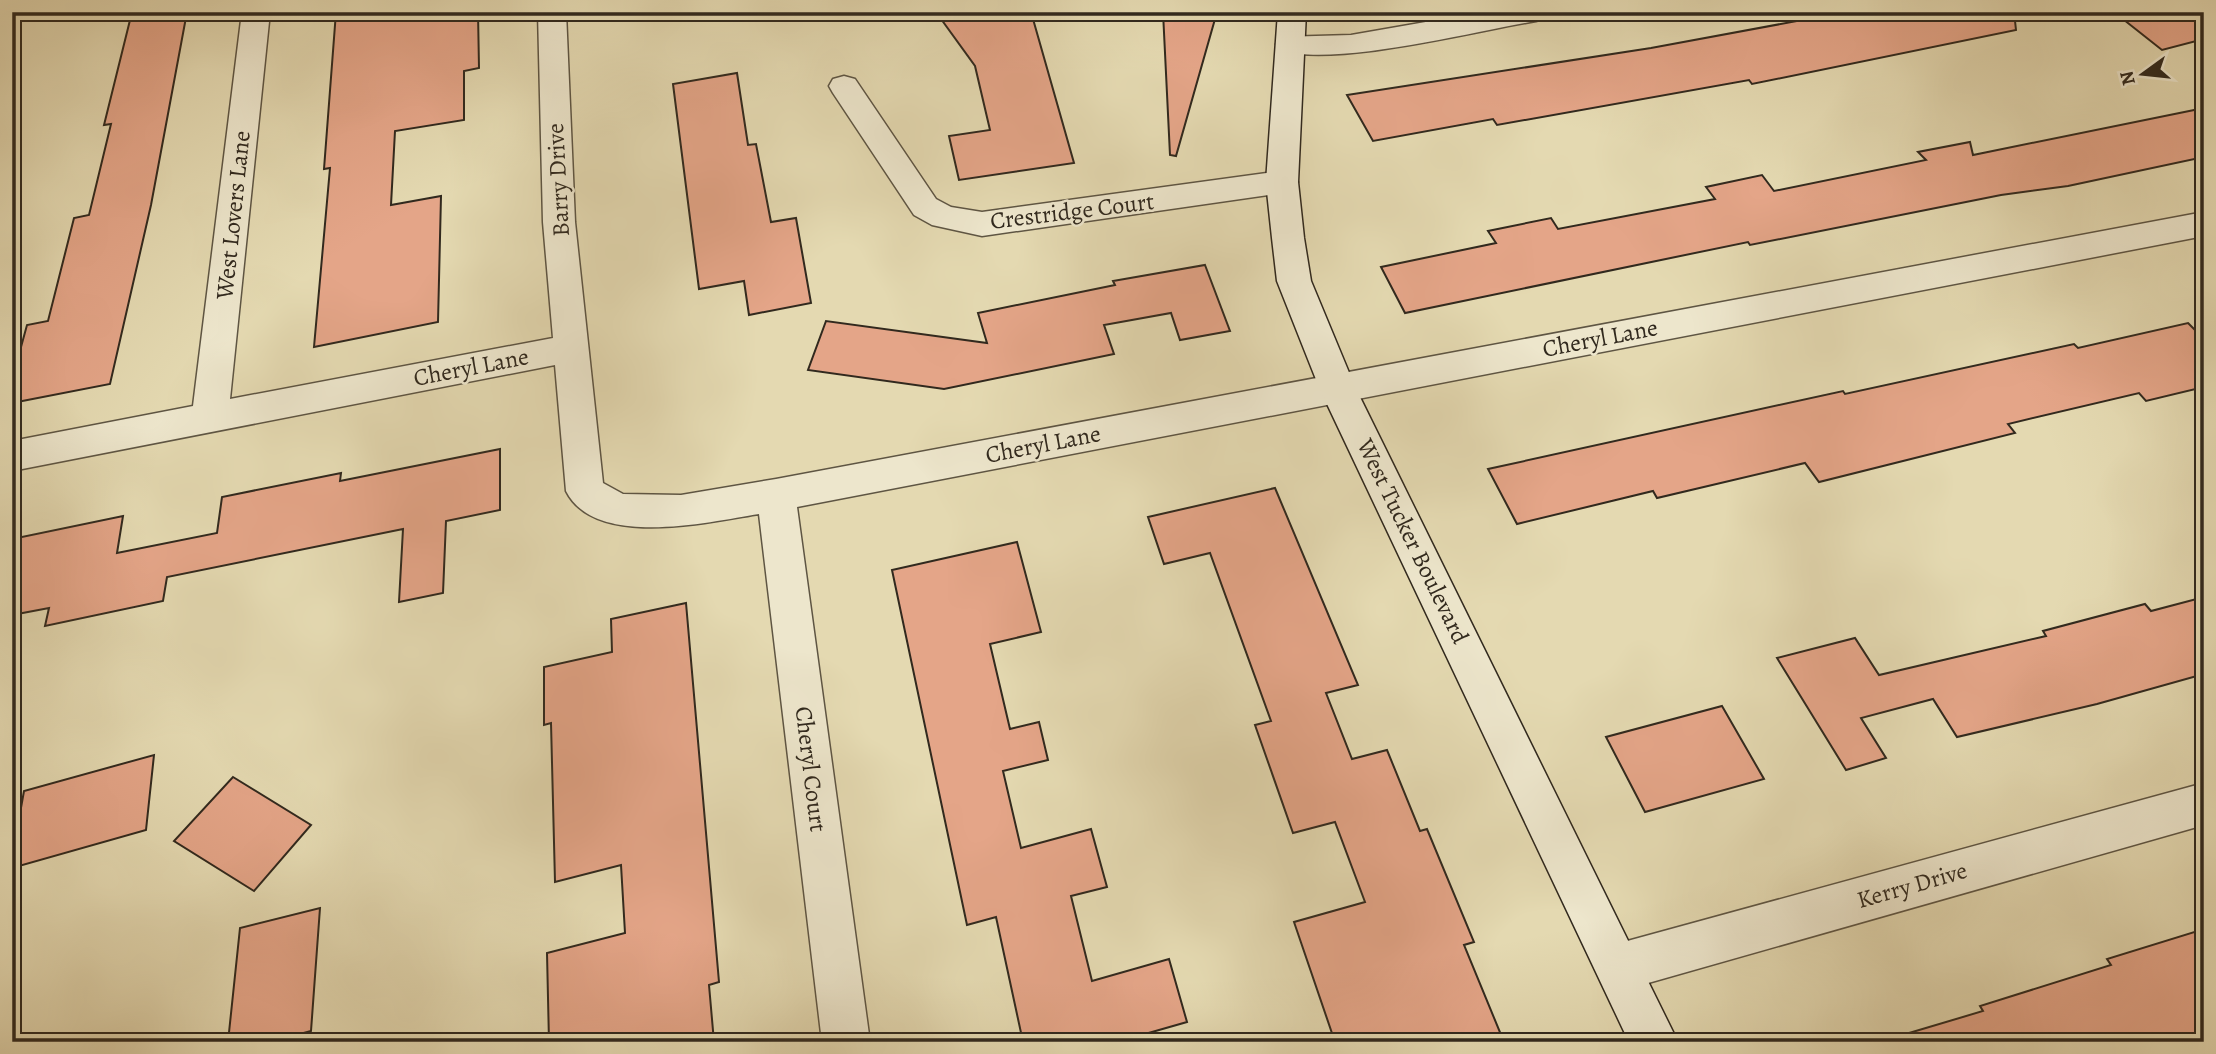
<svg xmlns="http://www.w3.org/2000/svg" width="2216" height="1054" viewBox="0 0 2216 1054" font-family="Alegreya,serif">
<rect width="100%" height="100%" fill="#e4d9b1"/>
<filter id="stains"><feTurbulence type="fractalNoise" baseFrequency=".00286" numOctaves="4"/><feColorMatrix values="0 0 0 0 .2 0 0 0 0 .09 0 0 0 0 .02 0 0 0 .5 -.17"/></filter>
<radialGradient id="worn" r=".72"><stop offset=".6" stop-color="#630" stop-opacity="0"/><stop offset="1" stop-color="#630" stop-opacity=".3"/></radialGradient>
<g fill="#e4a588" stroke="#31291e" stroke-width="2">
<polygon points="132,12 187,12 151,205 110,384 12,403 12,380 27,325 48,321 74,218 89,215 111,124 104,125"/>
<polygon points="336,12 478,12 479,68 464,71 464,120 395,131 391,205 441,196 438,322 314,347 330,168 324,169"/>
<polygon points="936,12 1031,12 1074,163 959,180 949,136 990,130 975,66"/>
<polygon points="1163,12 1217,12 1176,156 1170,155"/>
<polygon points="1891,12 2014,12 2016,30 1752,84 1749,80 1497,125 1493,119 1373,141 1347,95 1651,48 1840,13 1847,20"/>
<polygon points="2114,12 2204,12 2204,39 2162,50"/>
<polygon points="737,73 748,145 756,144 771,222 796,218 811,303 749,315 744,281 699,289 673,84"/>
<polygon points="2204,108 2204,157 2068,186 2001,195 1750,245 1748,242 1405,313 1381,267 1496,243 1488,231 1551,218 1558,229 1715,199 1706,187 1762,175 1774,191 1926,160 1918,152 1970,142 1973,155"/>
<polygon points="1205,265 1230,331 1180,340 1171,313 1104,325 1114,354 944,389 808,370 826,321 987,343 978,313 1115,285 1113,281"/>
<polygon points="2188,323 2204,339 2204,387 2146,401 2139,393 2008,424 2015,433 1819,482 1805,463 1657,498 1653,491 1517,524 1488,469 1843,391 1845,394 2074,344 2078,348"/>
<polygon points="500,449 500,510 446,521 443,593 399,602 403,529 167,577 163,601 45,626 49,608 12,615 12,539 123,516 117,553 217,533 222,497 341,473 340,481"/>
<polygon points="1275,488 1358,685 1326,693 1352,759 1387,750 1420,831 1427,829 1474,942 1464,945 1504,1042 1335,1042 1294,922 1365,902 1335,822 1293,833 1255,725 1271,721 1210,553 1164,564 1148,517"/>
<polygon points="1017,542 1041,632 990,644 1010,729 1039,722 1048,760 1003,771 1021,848 1091,829 1107,887 1071,896 1092,981 1169,959 1187,1022 1117,1042 1023,1042 996,917 967,925 892,570"/>
<polygon points="2204,597 2204,674 2097,704 1957,737 1933,699 1861,718 1886,758 1846,770 1777,658 1855,638 1879,675 2046,636 2043,631 2145,604 2151,611"/>
<polygon points="686,603 719,982 709,985 714,1042 549,1042 547,953 625,933 621,865 555,882 551,723 544,725 544,667 612,652 611,619"/>
<polygon points="1722,706 1764,779 1645,812 1606,737"/>
<polygon points="154,755 146,830 12,868 12,821 19,819 24,791"/>
<polygon points="233,777 311,825 254,891 174,841"/>
<polygon points="320,908 311,1031 270,1042 228,1042 240,928"/>
<polygon points="2204,929 2204,1042 1910,1042 1909,1033 1983,1011 1980,1006 2111,965 2107,959"/>
</g>
<g fill="none" stroke-linecap="round" stroke-linejoin="round">
<g stroke="#5e5543" stroke-width="3">
<g id="street">
<path d="M242 12H270L230 399 553 338 543 222 538 12H566L575 222 603 483 623 494 681 495 776 479 2204 212V236L797 507 870 1042H822L759 514C709 522 595 549 566 491L555 365 12 471V441L193 406Z"/>
<path d="M1483 12H1550L1546 18 1536 21C1471 32 1341 66 1281 51L1276 44 1281 37 1351 35Z"/>
<polygon points="844,76 855,79 936,199 951,207 982,212 1282,171 1293,174 1298,182 1293,190 1282,193 982,236 932,225 914,215 833,93 829,86 833,79"/>
<polygon points="2204,783 2204,825 1620,991 1603,984 1596,967 1603,950 1620,943"/>
</g>
</g>
<g stroke="#31291e" stroke-width="3">
<polygon id="secondary" points="1278,12 1306,12 1298,182 1304,238 1311,281 1355,387 1678,1042 1629,1042 1319,387 1277,281 1272,238 1266,182"/>
</g>
<use href="#street" fill="#ede6cc" fill-rule="evenodd"/>
<use href="#secondary" fill="#ede6cc" fill-rule="evenodd"/>
</g>
<g text-anchor="middle" stroke-width="5" stroke-linejoin="round" paint-order="stroke">
<g font-size="24" fill="#31291e" stroke="#ede6cc">
<text transform="translate(558 180) rotate(-93)" y="8">Barry Drive</text>
<text transform="translate(1072 211) rotate(-7)" y="8">Crestridge Court</text>
<text transform="translate(233 215) rotate(-84)" y="8">West Lovers Lane</text>
<text transform="translate(1600 338) rotate(-11)" y="8">Cheryl Lane</text>
<text transform="translate(471 367) rotate(-11)" y="8">Cheryl Lane</text>
<text transform="translate(1043 444) rotate(-11)" y="8">Cheryl Lane</text>
<text transform="translate(1413 541) rotate(64)" y="8">West Tucker Boulevard</text>
<text transform="translate(811 769) rotate(83)" y="8">Cheryl Court</text>
<text transform="translate(1912 885) rotate(-16)" y="8">Kerry Drive</text>
</g>
</g>
<rect width="2216" height="1054" fill="none" stroke="#e4d9b1" stroke-width="42"/>
<rect x="14" y="14" width="2188" height="1026" fill="none" stroke="#31291e" stroke-width="3.5"/>
<rect x="21" y="21" width="2174" height="1012" fill="none" stroke="#31291e" stroke-width="2"/>
<g transform="translate(2143 74) rotate(255)" stroke="#ede6cc" stroke-width="5" paint-order="stroke">
<path d="M0-5L12 26L0 18L-12 26Z" fill="#31291e"/>
<text y="-10" font-size="19" font-weight="bold" text-anchor="middle" fill="#31291e">N</text>
</g>
<rect width="100%" height="100%" filter="url(#stains)"/>
<rect width="100%" height="100%" fill="url(#worn)"/>
</svg>
